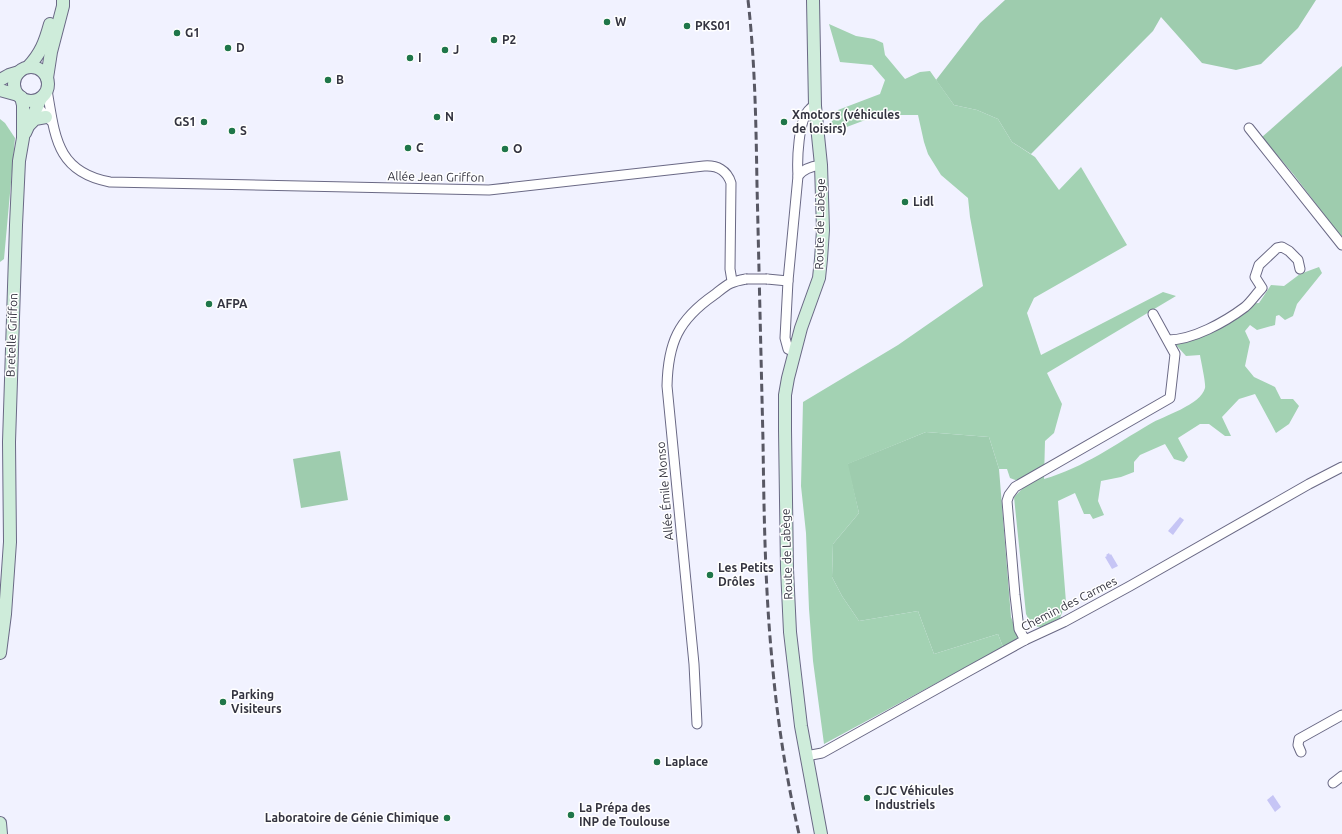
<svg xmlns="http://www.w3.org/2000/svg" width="1342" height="834" viewBox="0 0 1342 834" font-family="Ubuntu,sans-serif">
<rect width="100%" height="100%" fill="#f1f2ff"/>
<g fill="#9eccae">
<polygon points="1005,0 1316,0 1298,28 1261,64 1236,70 1202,63 1161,17 1153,31 1031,154 1012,142 998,119 977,110 954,105 936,80 980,23"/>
<polygon points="1342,66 1342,238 1294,175 1262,137"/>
<polygon points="926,432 989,437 999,469 1011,617 1019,638 1003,647 998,634 934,654 918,611 859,621 842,596 832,577 833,544 859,513 847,464"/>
<polygon points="340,451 348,500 301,508 293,459"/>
</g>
<g fill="#a3d2b3">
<path d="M829 24 856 36 874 39 883 43 885 55 905 79 920 72 930 71 954 105 977 110 998 119 1012 142 1035 157 1059 190 1081 167 1127 245 1034 298 1027 313 1041 355 1163 292 1176 296 1047 373 1062 404 1054 433 1045 441 1044 479C1085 467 1114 445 1150 424 1163 416 1201 405 1205 388 1206 383 1201 362 1200 355L1186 356 1176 345 1185 335 1214 324 1244 304 1259 303 1271 285 1284 286 1300 274 1319 267 1322 273 1297 304 1293 316 1285 320 1279 315 1276 316 1275 325 1257 330 1250 325 1245 331 1250 342 1245 366 1254 377 1275 387 1281 399H1293L1299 406 1289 424 1276 433 1255 394 1239 399 1222 417 1231 436H1225L1209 424H1200L1178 438 1188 457 1184 462 1174 459 1165 444 1140 455 1134 462V472L1121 477 1101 481 1098 501 1104 515 1093 519 1090 514H1084L1075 493 1058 501 1066 602 1060 618 1041 627 1032 626 1026 614 1014 497 1023 488 1021 482 1010 478 1007 469H999L989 437 926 432 848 464 859 513 833 544 832 577 842 596 859 621 918 611 934 654 998 634 1003 647 824 744 813 661 809 609 806 533 801 486 803 402 898 345 983 286 970 217 968 198 941 175 928 154 924 142 918 115H900L892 110 836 131 831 123 838 110 880 94 885 80 872 65 840 62Z"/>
<polygon points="0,119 5,123 15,138 4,259 0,262"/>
</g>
<g fill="#c6c5f5">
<polygon points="1180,517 1184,520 1173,535 1168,531"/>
<polygon points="1109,553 1110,555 1111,554 1118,566 1112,569 1105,557 1107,556 1106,555"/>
<polygon points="1273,795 1281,807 1275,812 1267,800"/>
</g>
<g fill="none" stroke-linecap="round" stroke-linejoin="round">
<g stroke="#6a6985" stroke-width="11">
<g id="minor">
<path d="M47 90C55 136 56 172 110 182L489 190 704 166C717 165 727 170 731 183L730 269 732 281"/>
<polyline points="32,101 51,121"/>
<polyline points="1249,128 1342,245"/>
<path d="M798 176C803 169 813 166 821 165"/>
<polyline points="767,279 788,281"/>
<path d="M1168 340C1193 340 1225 322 1245 307 1251 302 1256 294 1262 288L1255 277 1259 265 1277 248 1282 247 1289 251 1298 260 1300 269"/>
<path d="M794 352 788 349 785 338 788 281 798 176C797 161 798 119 810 109 811 107 813 107 815 106"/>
<polyline points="1025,640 1019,629 1015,595 1007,501 1009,495 1015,487 1170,398 1175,354 1153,314"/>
<path d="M697 724 694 664 667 386C668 343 678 320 714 295 727 285 729 282 746 279"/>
<polyline points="1301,752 1298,745 1299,739 1342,715"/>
<polyline points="806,756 822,753 967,672 1025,640 1064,622 1130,586 1309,484 1342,467"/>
<polyline points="1333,783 1342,776"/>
</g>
</g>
<g stroke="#6a6985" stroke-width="14">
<g id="secondary">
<polyline points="813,0 815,106 821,165 823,230 821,259 819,278 801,328 788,378 785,395 785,430 787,569 790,632 801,726 821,834"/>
<path d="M28 67C41 53 45 42 50 24"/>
<circle cx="31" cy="84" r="17"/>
<polyline points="47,78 51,52 63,6 63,0"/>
<polyline points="0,80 9,75 19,72"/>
<polyline points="0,90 18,95"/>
<polyline points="30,124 35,119 46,117"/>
<polyline points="25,133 41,98"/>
<polyline points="0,653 5,614 10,542 9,442 16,225 19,161 23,138 23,105 21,97"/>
<polyline points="0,823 1,834"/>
</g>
</g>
<use href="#minor" stroke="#fff" stroke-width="9"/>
<use href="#secondary" stroke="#ceecda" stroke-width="12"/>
<path stroke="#585864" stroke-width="3" stroke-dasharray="8 4" stroke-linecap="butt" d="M748 0C755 61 756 123 757 185 759 270 761 356 763 441 764 514 765 587 772 660 777 718 786 777 799 834"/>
<g stroke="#6a6985" stroke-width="11" stroke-linecap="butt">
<polyline id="minor-bridge" points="746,279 767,279"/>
</g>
<use href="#minor-bridge" stroke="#fff" stroke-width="9"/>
</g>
<g fill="#1f7649" stroke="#fff" stroke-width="1.5">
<circle cx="607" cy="22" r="4"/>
<circle cx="687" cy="26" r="4"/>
<circle cx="177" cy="33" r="4"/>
<circle cx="494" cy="40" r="4"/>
<circle cx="228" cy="48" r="4"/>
<circle cx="445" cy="50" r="4"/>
<circle cx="410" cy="58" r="4"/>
<circle cx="328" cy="80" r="4"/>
<circle cx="437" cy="117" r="4"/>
<circle cx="204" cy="122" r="4"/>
<circle cx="784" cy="122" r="4"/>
<circle cx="232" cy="131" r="4"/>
<circle cx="408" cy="148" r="4"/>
<circle cx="505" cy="149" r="4"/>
<circle cx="905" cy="202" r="4"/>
<circle cx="209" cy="304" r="4"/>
<circle cx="710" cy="575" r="4"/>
<circle cx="223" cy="702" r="4"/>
<circle cx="657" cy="762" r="4"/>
<circle cx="867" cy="798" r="4"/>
<circle cx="571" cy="815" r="4"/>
<circle cx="447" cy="818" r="4"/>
</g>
<g text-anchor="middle" stroke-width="3" stroke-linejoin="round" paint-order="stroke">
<g font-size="12" font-weight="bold" fill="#343440" stroke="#fff" text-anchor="start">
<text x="615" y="26">W</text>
<text x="695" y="30">PKS01</text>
<text x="185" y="37">G1</text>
<text x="502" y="44">P2</text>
<text x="236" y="52">D</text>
<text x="453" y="54">J</text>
<text x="418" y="62">I</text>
<text x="336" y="84">B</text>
<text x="792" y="119">Xmotors (véhicules<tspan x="792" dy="14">de loisirs)</tspan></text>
<text x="445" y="121">N</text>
<text x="196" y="126" text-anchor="end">GS1</text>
<text x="240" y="135">S</text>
<text x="416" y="152">C</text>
<text x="513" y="153">O</text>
<text x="913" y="206">Lidl</text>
<text x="217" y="308">AFPA</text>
<text x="718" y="572">Les Petits<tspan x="718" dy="14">Drôles</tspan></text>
<text x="231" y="699">Parking<tspan x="231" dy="14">Visiteurs</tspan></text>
<text x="665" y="766">Laplace</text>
<text x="875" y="795">CJC Véhicules<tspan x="875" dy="14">Industriels</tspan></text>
<text x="579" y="812">La Prépa des<tspan x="579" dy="14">INP de Toulouse</tspan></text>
<text x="439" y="822" text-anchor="end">Laboratoire de Génie Chimique</text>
</g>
<g font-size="12" fill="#343440" stroke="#fff">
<text transform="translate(436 177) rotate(1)" y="4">Allée Jean Griffon</text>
<text transform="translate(820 224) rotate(-89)" y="4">Route de Labège</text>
<text transform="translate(12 335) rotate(-88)" y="4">Bretelle Griffon</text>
<text transform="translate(665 491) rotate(-95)" y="4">Allée Émile Monso</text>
<text transform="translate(787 554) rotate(-92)" y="4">Route de Labège</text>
<text transform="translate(1069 604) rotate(-27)" y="4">Chemin des Carmes</text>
</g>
</g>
</svg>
